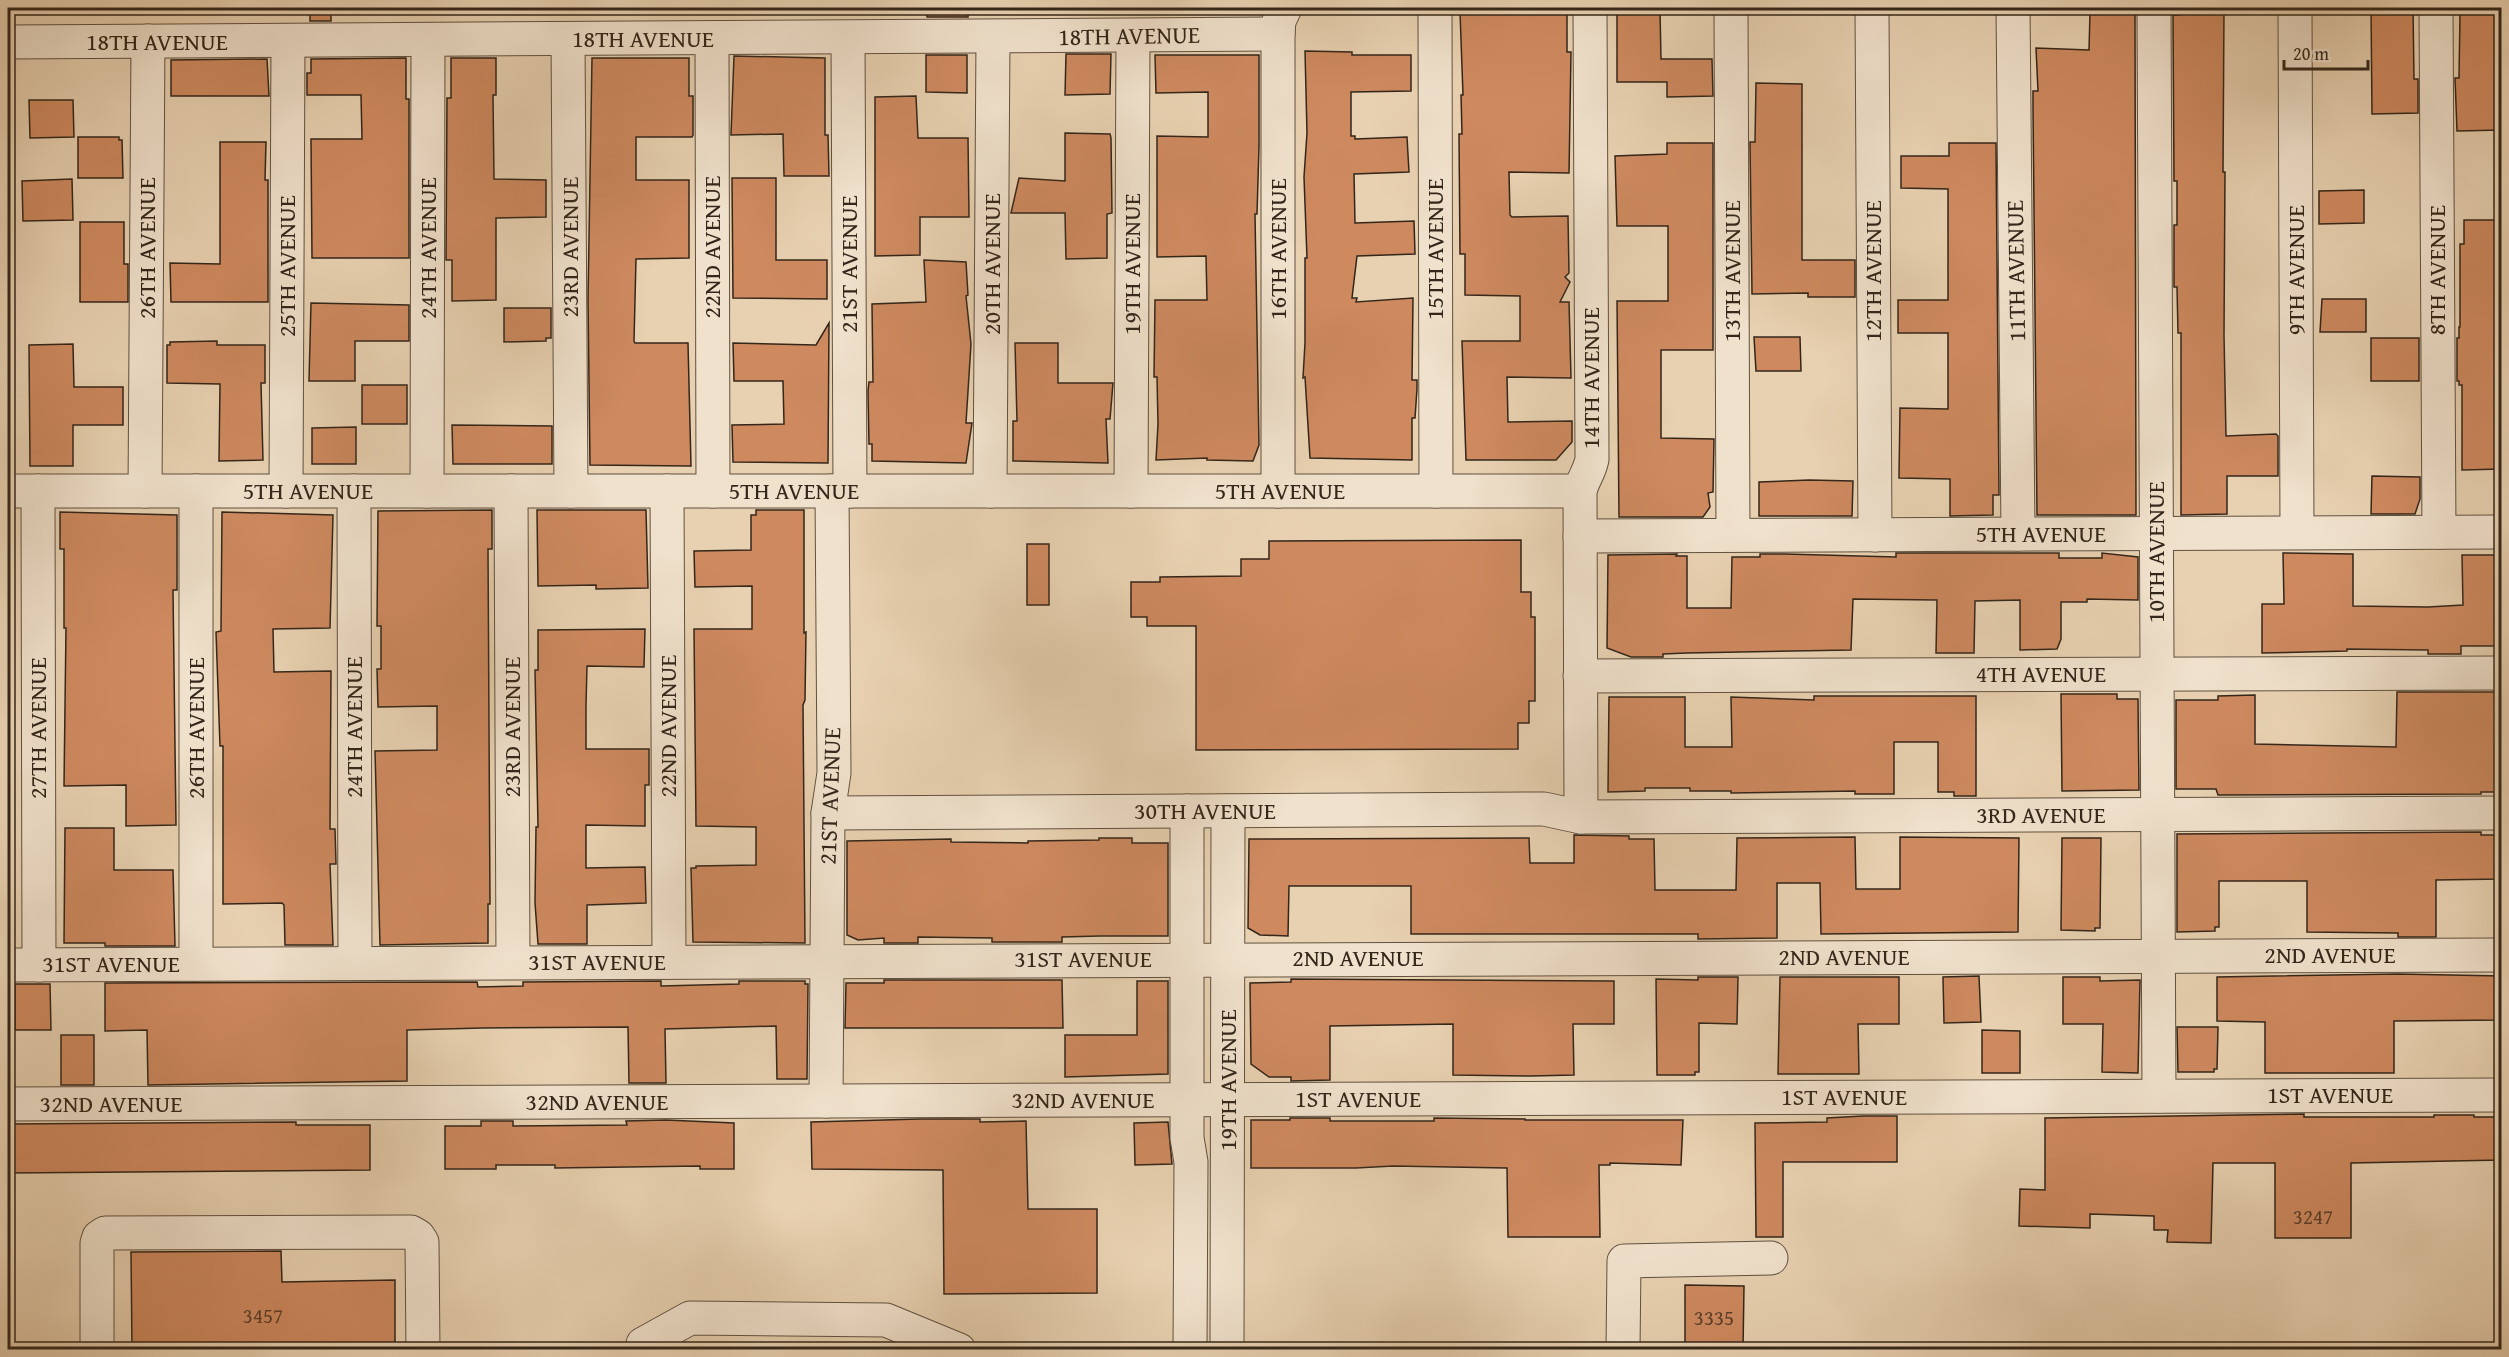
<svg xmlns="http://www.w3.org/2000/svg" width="2509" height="1357" viewBox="0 0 2509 1357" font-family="'Gentium Book Plus',serif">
<rect width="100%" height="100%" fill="#e8d1b1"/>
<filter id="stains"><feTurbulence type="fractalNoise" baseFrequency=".00333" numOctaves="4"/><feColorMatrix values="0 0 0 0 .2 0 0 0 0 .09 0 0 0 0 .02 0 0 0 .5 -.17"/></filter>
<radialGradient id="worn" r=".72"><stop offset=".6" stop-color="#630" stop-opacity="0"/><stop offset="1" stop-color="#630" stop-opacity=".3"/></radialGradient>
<g fill="#ce895f" stroke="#33261a" stroke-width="1.5">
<rect x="310" y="8" width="21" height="13"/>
<rect x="927" y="8" width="41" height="9"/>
<polygon points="2180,8 2224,8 2223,172 2225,172 2224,335 2226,436 2276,434 2278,436 2278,476 2227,476 2227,514 2181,515 2181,333 2178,333 2177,287 2174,287 2174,225 2177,225 2177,181 2174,181 2173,15 2180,15"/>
<polygon points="2371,8 2413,8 2414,79 2418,79 2418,113 2372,114"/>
<polygon points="2462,8 2502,8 2502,130 2457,131 2455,78 2459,78 2460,15 2462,14"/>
<polygon points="1567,11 1567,52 1571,52 1569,173 1509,172 1510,215 1512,217 1568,216 1569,273 1565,277 1570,282 1560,302 1569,302 1571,378 1507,377 1508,422 1572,421 1572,442 1556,460 1466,460 1462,341 1520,341 1520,296 1465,295 1465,254 1460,254 1459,134 1462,134 1461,95 1463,95 1460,12"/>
<polygon points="1617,11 1660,11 1661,59 1712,59 1713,96 1667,97 1667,82 1617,82"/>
<polygon points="2090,13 2135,14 2136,515 2037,515 2033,107 2033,91 2038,91 2036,48 2089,50"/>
<polygon points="1305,51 1352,52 1352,55 1411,55 1411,91 1351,92 1351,136 1355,136 1355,139 1407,137 1409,172 1354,174 1355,223 1414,221 1415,254 1357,256 1352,298 1357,298 1356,302 1413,298 1412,380 1417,380 1417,389 1415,418 1412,418 1412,460 1310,458 1305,377 1303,378 1305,343 1305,258 1307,258 1304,177 1307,133"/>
<polygon points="1066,54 1111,54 1110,94 1065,95"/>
<polygon points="926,55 967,55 967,93 926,92"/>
<polygon points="1155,55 1259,55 1259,146 1257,214 1255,214 1259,445 1253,461 1207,460 1207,458 1156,460 1158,424 1157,377 1154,377 1155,300 1207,300 1206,256 1157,257 1157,136 1208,137 1208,92 1156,93"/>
<polygon points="734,56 825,58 825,135 828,135 829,176 784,176 783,134 731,135"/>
<polygon points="406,58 406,99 409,99 409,258 312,258 311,139 362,139 361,95 307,95 307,73 311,73 311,59"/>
<polygon points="451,58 496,58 496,95 493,95 494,179 546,180 546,217 496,218 496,300 452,301 452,260 446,260 447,98 451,98"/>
<polygon points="592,58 689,58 689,96 693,96 693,135 692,137 636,137 636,180 689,180 689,258 636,259 634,341 635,343 688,343 691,466 590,465 588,300"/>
<polygon points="267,59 269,96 171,96 171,60"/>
<polygon points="1756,83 1802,84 1802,260 1855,260 1855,297 1808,297 1808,293 1752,294 1750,142 1755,142"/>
<polygon points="916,96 918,138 968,138 969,217 920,217 920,255 875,256 875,97"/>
<polygon points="29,100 73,100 74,137 30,138"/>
<polygon points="1065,133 1110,134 1111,138 1112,213 1107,214 1107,258 1066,259 1065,213 1011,213 1019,178 1065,181"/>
<polygon points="78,137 119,137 119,140 122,140 123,178 78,178"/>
<polygon points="220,142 266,142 265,180 268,180 268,302 171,302 170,263 220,264"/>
<polygon points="1667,143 1713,143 1713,350 1661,350 1661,438 1714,439 1713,492 1708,493 1710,507 1703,517 1619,517 1617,301 1668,301 1668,226 1617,226 1615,156 1667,154"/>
<polygon points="1949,143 1996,143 1999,495 1993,495 1993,515 1950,516 1950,479 1899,478 1900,408 1948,409 1948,333 1898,333 1898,300 1948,300 1948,189 1901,188 1901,156 1949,156"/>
<polygon points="732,178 776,178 776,260 827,260 827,299 733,298"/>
<polygon points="72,179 73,220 23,221 22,181"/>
<polygon points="2364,190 2364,223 2319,224 2319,191"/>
<polygon points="2464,220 2502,220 2502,469 2462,470 2462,385 2459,385 2459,381 2457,381 2457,338 2459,338 2459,327 2460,327 2460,244 2464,244"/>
<polygon points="80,222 124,222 124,264 128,264 128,302 80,302"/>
<polygon points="924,260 966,262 968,295 966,296 971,344 966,423 972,423 966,463 872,461 872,444 869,444 868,391 869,382 873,382 872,304 926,302"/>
<polygon points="2322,299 2366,299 2366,332 2320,332"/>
<polygon points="311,303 409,305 409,341 355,341 355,381 309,381"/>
<polygon points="504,308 551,308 551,338 546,338 546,341 504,342"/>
<polygon points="829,323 828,463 733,462 732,425 784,424 783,381 734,381 733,343 816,345"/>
<polygon points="1754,337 1800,337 1801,371 1756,371"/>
<rect x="2371" y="338" width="48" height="43"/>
<polygon points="217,341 217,345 265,345 265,383 261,383 263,460 219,461 220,384 167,383 167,345 170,345 170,342"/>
<polygon points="1015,343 1058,343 1058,383 1113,383 1110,419 1106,419 1108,463 1013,461 1013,421 1017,421"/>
<polygon points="73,344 74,387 123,387 123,425 73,425 73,466 30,466 29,345"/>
<rect x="362" y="385" width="45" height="39"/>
<polygon points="452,425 552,426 552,464 453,464"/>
<polygon points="356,427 356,464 312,464 312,428"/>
<polygon points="2372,476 2420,477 2420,499 2415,514 2371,514"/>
<polygon points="1809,480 1853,481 1852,516 1759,516 1759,482"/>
<polygon points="492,510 492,549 488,549 490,904 488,904 488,943 380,945 375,751 437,750 437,706 378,707 377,669 381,669 381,626 377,626 378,511"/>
<polygon points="537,510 646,510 648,588 596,589 596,585 538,586"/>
<polygon points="756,510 804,510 804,633 806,632 805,700 803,705 805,943 693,942 691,868 696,868 696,866 756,865 756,827 696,826 694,629 752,629 752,586 695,587 694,551 751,550 751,515 756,515"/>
<polygon points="60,512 177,515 177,590 173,590 176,825 126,826 126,785 64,786 66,628 64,628 64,549 60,549"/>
<polygon points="222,512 333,515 330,628 273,629 274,672 331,671 330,829 335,829 336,864 330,864 333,945 285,945 284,905 282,903 223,904 223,746 220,746 216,632 221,631"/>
<polygon points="1521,540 1521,592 1531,592 1531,617 1535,617 1535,701 1529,701 1529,723 1518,723 1518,749 1196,750 1196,626 1147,626 1147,617 1131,617 1131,582 1160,582 1160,577 1241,576 1241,559 1269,559 1269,541"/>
<rect x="1027" y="544" width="22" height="61"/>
<polygon points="1896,553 2059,553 2059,558 2102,558 2102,553 2138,557 2138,600 2087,599 2087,602 2061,602 2061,639 2057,649 2020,650 2020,600 1975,601 1974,653 1936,653 1937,600 1853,599 1851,650 1687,653 1663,654 1663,657 1631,657 1607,648 1608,555 1677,554 1676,556 1687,556 1687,608 1731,608 1732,557 1760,557 1760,554 1785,554 1896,557"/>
<polygon points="2283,553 2353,554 2353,606 2428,607 2463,605 2462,555 2502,555 2502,646 2461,646 2461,654 2428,654 2428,650 2347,649 2347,651 2262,653 2262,604 2284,604"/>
<polygon points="645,629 644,667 587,666 586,705 586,749 649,749 649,785 645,785 645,826 586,825 586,868 645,867 646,903 587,905 587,944 538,944 535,903 536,827 538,827 535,670 538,670 538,630"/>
<polygon points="2397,692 2501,692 2502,792 2481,792 2481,794 2218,795 2216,789 2176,789 2176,700 2218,700 2218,696 2255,695 2255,744 2396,747"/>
<polygon points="2061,694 2117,694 2117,699 2138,699 2139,790 2062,791"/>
<polygon points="1814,696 1976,696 1976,796 1954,796 1954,792 1938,792 1938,742 1894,742 1894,794 1855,794 1855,791 1731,793 1731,791 1690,791 1690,788 1645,788 1645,791 1608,792 1609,697 1685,697 1685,747 1732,747 1731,697 1814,700"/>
<polygon points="65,828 114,828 114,870 173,870 175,946 105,946 105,943 64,943"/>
<polygon points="2481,832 2481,835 2502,835 2502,879 2436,880 2436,937 2398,937 2398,933 2307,932 2307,881 2219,881 2219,927 2215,927 2215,931 2177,932 2177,834"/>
<polygon points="1574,835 1629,836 1629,839 1654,839 1655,890 1736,890 1737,838 1855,837 1856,889 1900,889 1900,837 2019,838 2018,932 1821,934 1820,883 1777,883 1777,938 1698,939 1698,934 1411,934 1411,886 1289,886 1288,936 1260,935 1248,928 1249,839 1529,838 1530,863 1574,863"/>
<polygon points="1099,838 1132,838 1132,843 1168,843 1168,936 1100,936 1062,937 1062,942 992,942 992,938 918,937 918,943 884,943 884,938 858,940 847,935 847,841 951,839 951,842 1028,843 1028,841 1099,840"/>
<polygon points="2062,838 2101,838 2100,928 2095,928 2095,931 2061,930"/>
<polygon points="2398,974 2502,976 2502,1020 2394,1021 2394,1073 2265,1073 2265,1022 2217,1021 2217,977"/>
<polygon points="1979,976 1981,1022 1944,1023 1943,977"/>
<polygon points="1698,977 1738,977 1737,1024 1699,1023 1699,1072 1695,1072 1695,1075 1657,1075 1656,979 1698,980"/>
<polygon points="1780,977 1899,977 1899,1024 1858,1024 1859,1074 1778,1074"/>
<polygon points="2063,977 2100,977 2100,981 2140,980 2138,1073 2102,1072 2103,1024 2063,1024"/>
<polygon points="1291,979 1614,981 1614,1024 1573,1024 1574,1075 1531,1076 1453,1075 1453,1024 1330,1026 1330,1080 1291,1081 1291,1077 1269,1077 1251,1064 1250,983 1291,982"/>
<polygon points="884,980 1062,980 1063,1028 845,1028 846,983 884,983"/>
<polygon points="661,981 661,986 739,984 739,981 805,981 805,984 808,984 807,1079 777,1079 776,1026 665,1029 666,1083 629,1083 628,1027 482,1028 407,1030 407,1081 148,1085 147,1030 105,1031 105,983 477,982 478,987 523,986 523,982"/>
<polygon points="1137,981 1168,981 1168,1074 1065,1077 1065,1035 1137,1035"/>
<polygon points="15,984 50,984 51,1030 15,1030"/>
<polygon points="2177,1027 2218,1027 2217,1069 2214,1069 2214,1072 2178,1072"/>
<polygon points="1982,1030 2020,1031 2020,1073 1982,1073"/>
<rect x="61" y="1035" width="33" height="50"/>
<polygon points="2304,1114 2304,1117 2434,1117 2434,1115 2474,1115 2474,1117 2502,1117 2502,1160 2351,1163 2351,1238 2275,1238 2275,1163 2213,1163 2211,1243 2167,1242 2168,1230 2154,1230 2154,1216 2090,1214 2090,1228 2019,1226 2020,1189 2045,1190 2045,1118"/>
<polygon points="1863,1116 1897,1116 1897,1162 1783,1162 1783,1237 1756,1237 1755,1123 1827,1122 1827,1118"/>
<polygon points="1290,1118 1330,1118 1330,1121 1434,1121 1434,1118 1525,1119 1525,1120 1683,1120 1681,1165 1610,1163 1610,1165 1599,1165 1600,1237 1508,1237 1507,1168 1393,1166 1356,1168 1251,1168 1251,1120 1290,1120"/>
<polygon points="920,1119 980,1119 980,1122 1026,1121 1028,1209 1097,1209 1097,1293 944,1294 943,1170 812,1169 811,1122"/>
<polygon points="666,1120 734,1123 734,1169 700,1169 700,1166 555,1168 555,1165 496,1165 496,1169 445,1169 445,1126 481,1126 481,1121 513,1121 513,1126 627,1125 626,1121"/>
<polygon points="296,1122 296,1125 370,1125 370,1170 8,1173 8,1124"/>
<polygon points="1168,1122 1172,1164 1135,1165 1134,1123"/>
<polygon points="281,1251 282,1282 395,1280 395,1350 132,1350 131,1252"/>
<polygon points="1685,1285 1744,1286 1743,1350 1685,1350"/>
</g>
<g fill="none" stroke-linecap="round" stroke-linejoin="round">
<g stroke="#605140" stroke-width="35">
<g id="minor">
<polyline points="1435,8 1436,491"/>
<polyline points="1731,8 1733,535"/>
<polyline points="1872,8 1875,535"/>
<polyline points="2013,8 2018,534"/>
<polyline points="2154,8 2159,1096"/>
<polyline points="2295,8 2297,532"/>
<polyline points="2436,8 2439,532"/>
<polyline points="712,38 713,491"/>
<polyline points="848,38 850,491"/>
<polyline points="568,39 571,491"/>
<polyline points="8,42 1278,34"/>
<polyline points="8,491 1580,491"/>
<polyline points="38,491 39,965"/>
<polyline points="145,491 148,41"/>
<polyline points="196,491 196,964"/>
<polyline points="286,491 288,41"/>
<polyline points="354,491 355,963"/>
<polyline points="427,491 428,40"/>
<polyline points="511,491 513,962"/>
<polyline points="667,491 669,962"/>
<polyline points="990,491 993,37"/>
<polyline points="1131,491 1133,36"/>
<polyline points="1278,491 1278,34 1279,21 1285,8"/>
<polyline points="1580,536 2502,532"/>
<polyline points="1580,676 2502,673"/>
<polyline points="1187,811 1187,1138 1191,1162 1190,1350"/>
<polyline points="828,813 1544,809 1581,817 2502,813"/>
<path d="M1581 817 1580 491C1583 479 1590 471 1592 459L1590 8"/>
<polyline points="8,965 2502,955"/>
<polyline points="826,1101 828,813 834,773 832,491"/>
<polyline points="8,1104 2502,1095"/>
<polyline points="97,1350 97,1243 99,1237 105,1233 411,1232 418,1236 422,1242 423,1350"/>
<polyline points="642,1350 643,1344 690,1318 886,1320 959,1350"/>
<polyline points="1227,1350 1228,811"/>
<polyline points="1623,1350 1624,1261 1771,1258"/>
</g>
</g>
<use href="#minor" stroke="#f0e1cc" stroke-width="33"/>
</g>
<g text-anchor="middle" stroke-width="4.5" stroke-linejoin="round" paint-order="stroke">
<g font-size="21" fill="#5a3f2b">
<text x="2313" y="1224">3247</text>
<text x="263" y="1323">3457</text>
<text x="1714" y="1325">3335</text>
</g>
<g font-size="24" fill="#33261a" stroke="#f0e1cc">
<text transform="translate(1129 36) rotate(-1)" y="8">18TH AVENUE</text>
<text x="643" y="47">18TH AVENUE</text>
<text x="157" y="50">18TH AVENUE</text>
<text transform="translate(570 247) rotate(-90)" y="8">23RD AVENUE</text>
<text transform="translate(712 247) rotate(-90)" y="8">22ND AVENUE</text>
<text transform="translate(147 248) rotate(-90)" y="8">26TH AVENUE</text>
<text transform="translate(428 248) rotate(-90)" y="8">24TH AVENUE</text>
<text transform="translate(1278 249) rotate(-90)" y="8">16TH AVENUE</text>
<text transform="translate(1435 249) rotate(-90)" y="8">15TH AVENUE</text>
<text transform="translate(849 264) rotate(-90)" y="8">21ST AVENUE</text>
<text transform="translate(992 264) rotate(-90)" y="8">20TH AVENUE</text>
<text transform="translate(1132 264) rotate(-90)" y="8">19TH AVENUE</text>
<text transform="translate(287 266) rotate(-90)" y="8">25TH AVENUE</text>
<text transform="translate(2296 270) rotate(-90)" y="8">9TH AVENUE</text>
<text transform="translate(2437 270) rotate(-90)" y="8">8TH AVENUE</text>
<text transform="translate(1732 271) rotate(-90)" y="8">13TH AVENUE</text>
<text transform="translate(1873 271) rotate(-90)" y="8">12TH AVENUE</text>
<text transform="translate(2016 271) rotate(-91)" y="8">11TH AVENUE</text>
<text transform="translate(1591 378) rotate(-90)" y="8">14TH AVENUE</text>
<text x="308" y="499">5TH AVENUE</text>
<text x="794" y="499">5TH AVENUE</text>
<text x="1280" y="499">5TH AVENUE</text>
<text x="2041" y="542">5TH AVENUE</text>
<text transform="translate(2156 552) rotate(-90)" y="8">10TH AVENUE</text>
<text x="2041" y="682">4TH AVENUE</text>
<text transform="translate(668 726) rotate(-90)" y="8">22ND AVENUE</text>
<text transform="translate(354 727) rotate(-90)" y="8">24TH AVENUE</text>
<text transform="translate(512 727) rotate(-90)" y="8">23RD AVENUE</text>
<text transform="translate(38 728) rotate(-90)" y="8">27TH AVENUE</text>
<text transform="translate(196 728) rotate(-90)" y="8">26TH AVENUE</text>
<text transform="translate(830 796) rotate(-88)" y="8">21ST AVENUE</text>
<text x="1205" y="819">30TH AVENUE</text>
<text x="2041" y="823">3RD AVENUE</text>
<text x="2330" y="963">2ND AVENUE</text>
<text x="1844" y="965">2ND AVENUE</text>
<text x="1358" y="966">2ND AVENUE</text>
<text x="1083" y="967">31ST AVENUE</text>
<text x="597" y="970">31ST AVENUE</text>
<text x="111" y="972">31ST AVENUE</text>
<text transform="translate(1228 1080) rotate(-90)" y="8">19TH AVENUE</text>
<text x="2330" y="1103">1ST AVENUE</text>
<text x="1844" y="1105">1ST AVENUE</text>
<text x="1358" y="1107">1ST AVENUE</text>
<text x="1083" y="1108">32ND AVENUE</text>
<text x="597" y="1110">32ND AVENUE</text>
<text x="111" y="1112">32ND AVENUE</text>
</g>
</g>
<rect width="2509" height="1357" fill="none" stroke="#e8d1b1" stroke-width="30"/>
<rect x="9" y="9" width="2491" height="1339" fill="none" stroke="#33261a" stroke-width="3"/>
<rect x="15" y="15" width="2479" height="1327" fill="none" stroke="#33261a" stroke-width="1.5"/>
<path d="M2284 60v9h84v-9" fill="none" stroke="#33261a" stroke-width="3"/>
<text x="2293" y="60" font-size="18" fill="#33261a" stroke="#f0e1cc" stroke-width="4.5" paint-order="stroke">20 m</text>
<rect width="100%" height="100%" filter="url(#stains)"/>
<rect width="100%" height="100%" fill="url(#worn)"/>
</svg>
